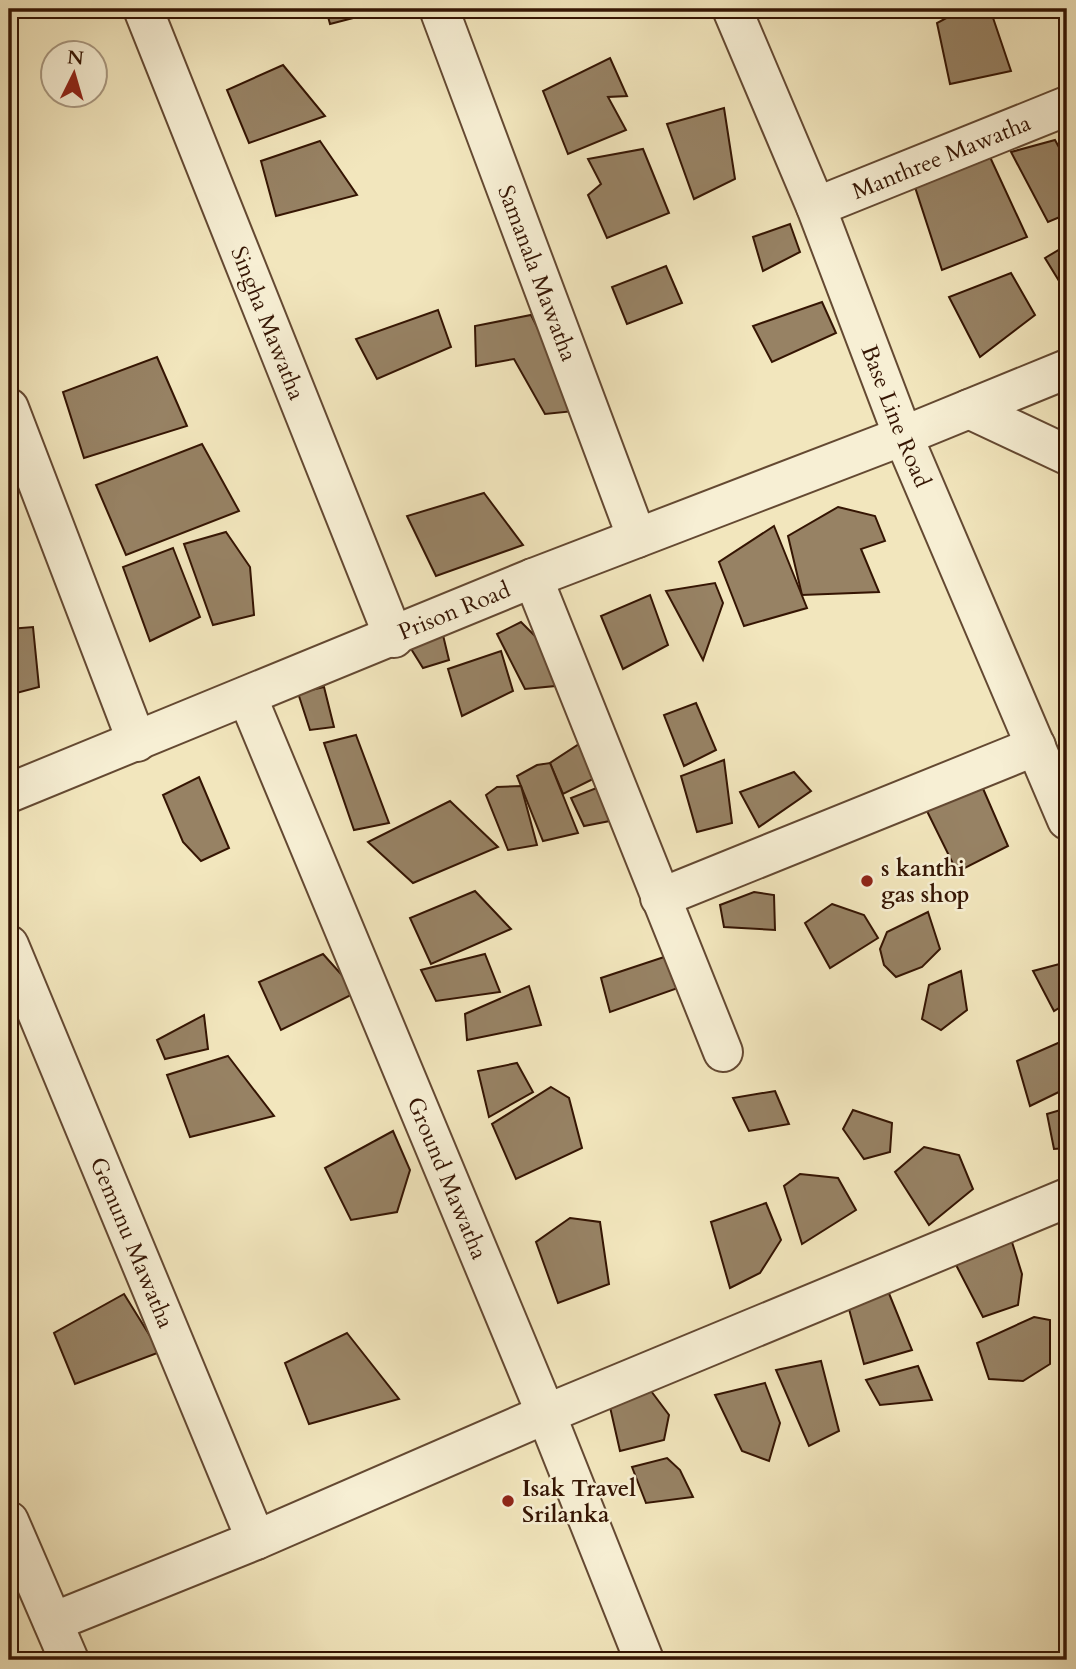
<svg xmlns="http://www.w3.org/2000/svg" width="1076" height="1669" viewBox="0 0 1076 1669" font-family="Cardo,serif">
<rect width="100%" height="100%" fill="#f2e6bd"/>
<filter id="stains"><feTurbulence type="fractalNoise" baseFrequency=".00286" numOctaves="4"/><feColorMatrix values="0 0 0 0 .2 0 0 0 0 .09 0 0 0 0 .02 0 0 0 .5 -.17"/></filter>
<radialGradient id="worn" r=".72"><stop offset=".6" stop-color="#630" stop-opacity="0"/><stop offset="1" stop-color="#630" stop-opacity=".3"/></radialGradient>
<g fill="#978264" stroke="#351503" stroke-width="2">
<polygon points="326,9 388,9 330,24"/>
<polygon points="963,9 990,9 1011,71 950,84 937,23"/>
<polygon points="610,58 627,96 608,97 626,130 568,154 543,91"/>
<polygon points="283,65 325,116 249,143 227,90"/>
<polygon points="724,108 735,179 694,199 667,124"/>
<polygon points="1055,140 1067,162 1067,214 1048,222 1011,152"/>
<polygon points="320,141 357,195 276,216 261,161"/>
<polygon points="643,149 669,213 607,238 588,195 601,184 588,159"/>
<polygon points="990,157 1027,237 942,270 914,184"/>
<polygon points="790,224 800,252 763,271 753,237"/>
<polygon points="1067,245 1067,294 1045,258"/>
<polygon points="666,266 682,303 627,324 612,287"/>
<polygon points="1011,273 1035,315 980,357 949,297"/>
<polygon points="822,302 836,333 772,362 753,326"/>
<polygon points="438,310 451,347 377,379 356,339"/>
<polygon points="531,315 549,350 575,411 545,414 514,359 476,366 475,326"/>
<polygon points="157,357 187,426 84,458 63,392"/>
<polygon points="202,444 239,511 126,555 96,485"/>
<polygon points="484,493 523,545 436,576 407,516"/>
<polygon points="838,507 875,516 885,541 861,549 879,592 802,595 788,536"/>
<polygon points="774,526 807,608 744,626 719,562"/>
<polygon points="226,532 250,567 254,615 213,625 184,544"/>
<polygon points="173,548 200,617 150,641 123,567"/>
<polygon points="715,583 723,603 703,660 666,591"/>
<polygon points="650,595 668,645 623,669 601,616"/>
<polygon points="521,622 543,644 555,686 525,689 497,634"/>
<polygon points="33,627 39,687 9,695 9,629"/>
<polygon points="442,631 449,660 423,668 408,644"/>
<polygon points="501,651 513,691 462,716 448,669"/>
<polygon points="324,687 334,727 310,730 298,693"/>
<polygon points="696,703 716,750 684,766 664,715"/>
<polygon points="356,735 389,823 354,830 324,743"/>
<polygon points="579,744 595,778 563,794 550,763"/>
<polygon points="724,760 732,823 697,832 681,776"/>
<polygon points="550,763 578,833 543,841 517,776 537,765"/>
<polygon points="794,772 811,791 759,827 740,792"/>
<polygon points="199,777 229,848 201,861 183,842 163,795"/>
<polygon points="981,784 1008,846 957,872 924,805"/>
<polygon points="521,786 537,845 508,850 486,795 497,787"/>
<polygon points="599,787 615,820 584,826 571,798"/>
<polygon points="450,801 498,847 413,883 368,842"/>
<polygon points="475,891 511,929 431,964 410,918"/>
<polygon points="754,892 774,895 775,930 724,927 720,905"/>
<polygon points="832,904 864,915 878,938 830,968 805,923"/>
<polygon points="928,912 940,949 922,967 896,977 884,965 880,949 887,932"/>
<polygon points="323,954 357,992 281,1030 259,982"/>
<polygon points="485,954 500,992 436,1001 421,970"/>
<polygon points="667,956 678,988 610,1012 601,978"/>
<polygon points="1067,962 1067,1003 1054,1011 1033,971"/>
<polygon points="961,971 967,1010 941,1030 922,1019 929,985"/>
<polygon points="529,986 541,1025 467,1040 465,1014"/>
<polygon points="204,1015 208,1049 165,1059 157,1040"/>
<polygon points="1067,1039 1067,1088 1030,1106 1017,1061"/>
<polygon points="228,1056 274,1116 190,1137 167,1075"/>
<polygon points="517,1063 533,1092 489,1117 478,1071"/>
<polygon points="551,1087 569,1098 582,1148 516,1179 492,1124"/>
<polygon points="775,1091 789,1124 749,1131 733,1098"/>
<polygon points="1067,1108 1067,1148 1054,1149 1047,1114"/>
<polygon points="853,1110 892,1123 890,1152 864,1159 843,1129"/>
<polygon points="393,1131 410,1170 397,1212 351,1220 325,1168"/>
<polygon points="924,1147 959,1155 973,1189 929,1225 895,1172"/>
<polygon points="800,1174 838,1178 856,1210 802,1244 784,1186"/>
<polygon points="766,1203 781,1240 760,1273 730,1288 711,1222"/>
<polygon points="570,1218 600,1222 609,1284 558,1303 536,1242"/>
<polygon points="1011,1239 1022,1274 1018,1305 983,1317 955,1263"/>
<polygon points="888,1291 912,1350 864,1364 849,1309"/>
<polygon points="124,1294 160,1352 75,1384 54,1333"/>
<polygon points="1034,1317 1050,1320 1050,1364 1023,1381 989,1379 977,1343"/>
<polygon points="347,1333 399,1399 309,1424 285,1363"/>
<polygon points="821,1361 839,1431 809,1446 776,1370"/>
<polygon points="918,1366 932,1400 880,1405 866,1380"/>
<polygon points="645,1383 669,1415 664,1440 620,1451 610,1407"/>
<polygon points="765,1383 780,1423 769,1461 742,1451 715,1395"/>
<polygon points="667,1458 680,1470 693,1497 646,1503 632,1467"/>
</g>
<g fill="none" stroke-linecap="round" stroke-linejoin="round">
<g stroke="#644932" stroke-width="42">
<g id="minor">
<path id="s1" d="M143 9 394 638"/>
<path id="s2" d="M439 9 637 538"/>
<path id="s3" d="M732 9 816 207 903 436 1067 820"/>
<path id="s4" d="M816 207 1067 106"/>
<polyline points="9,408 137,742"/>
<polyline points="969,409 1067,455"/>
<polyline points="533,578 723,1052"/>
<path id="s5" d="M247 696 546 1414 644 1660"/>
<path id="s6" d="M9 793 533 578 903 436 1067 369"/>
<polyline points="660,898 1036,746"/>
<path id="s7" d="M9 945 256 1540"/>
<polyline points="9,1521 69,1660"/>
<polyline points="53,1622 256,1540 546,1414 1067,1198"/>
</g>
</g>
<use href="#minor" stroke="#f7efd4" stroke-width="38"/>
</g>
<g fill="#8f2418" stroke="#f7efd4" stroke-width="2.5">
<circle cx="867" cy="881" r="7"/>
<circle cx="508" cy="1501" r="7"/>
</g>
<g text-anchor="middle" stroke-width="5" stroke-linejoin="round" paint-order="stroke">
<g font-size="23" fill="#351503" stroke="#f7efd4">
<text dy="8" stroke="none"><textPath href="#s4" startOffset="135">Manthree Mawatha</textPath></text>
<text dy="8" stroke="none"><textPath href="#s2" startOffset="282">Samanala Mawatha</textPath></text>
<text dy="8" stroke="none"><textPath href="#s1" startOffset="338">Singha Mawatha</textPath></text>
<text dy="8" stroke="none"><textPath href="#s3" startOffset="439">Base Line Road</textPath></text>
<text dy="8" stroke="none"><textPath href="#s6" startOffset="481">Prison Road</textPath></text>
<text dy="8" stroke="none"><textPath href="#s5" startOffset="522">Ground Mawatha</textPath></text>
<text dy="8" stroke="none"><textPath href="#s7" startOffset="322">Gemunu Mawatha</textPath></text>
</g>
<g font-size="23" font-weight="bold" fill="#351503" stroke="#f7efd4" text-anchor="start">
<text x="881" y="876">s kanthi<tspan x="881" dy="26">gas shop</tspan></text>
<text x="522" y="1496">Isak Travel<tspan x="522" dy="26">Srilanka</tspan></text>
</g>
</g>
<rect width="1076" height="1669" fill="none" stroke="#f2e6bd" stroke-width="35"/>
<rect x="10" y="10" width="1055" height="1648" fill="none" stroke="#351503" stroke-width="3.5"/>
<rect x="18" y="18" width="1041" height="1634" fill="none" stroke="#351503" stroke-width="2"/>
<g transform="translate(74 74) rotate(5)"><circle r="33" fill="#f7efd4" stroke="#a99880" stroke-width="2"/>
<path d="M0-5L12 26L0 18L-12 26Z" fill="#8f2418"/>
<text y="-10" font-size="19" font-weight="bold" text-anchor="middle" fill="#351503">N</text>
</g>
<rect width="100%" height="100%" filter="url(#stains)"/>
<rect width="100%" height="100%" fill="url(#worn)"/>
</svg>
